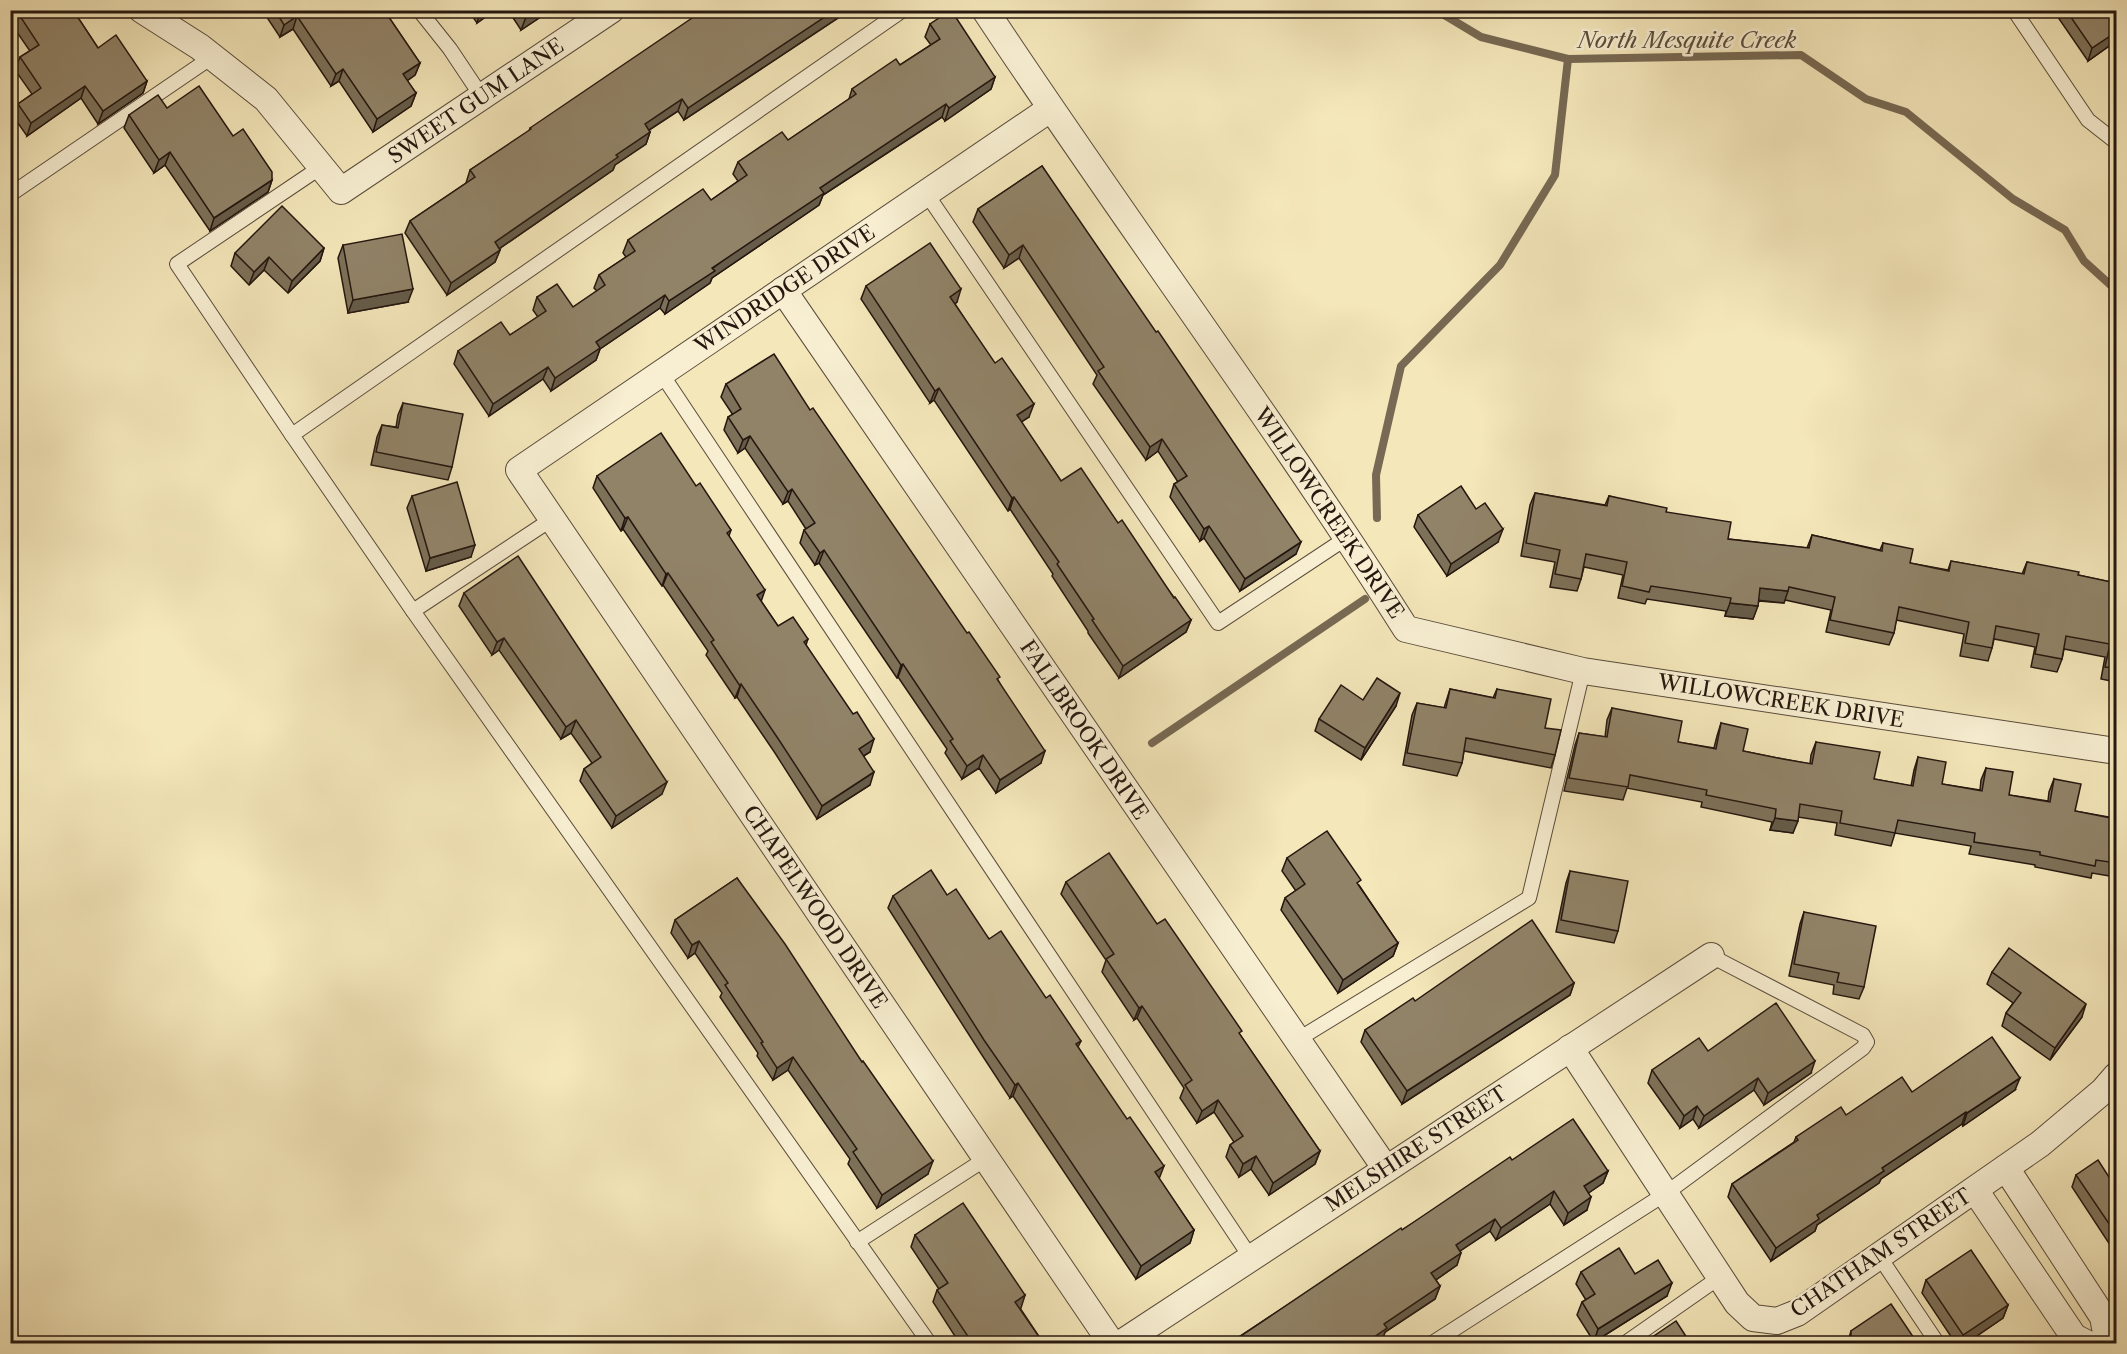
<svg xmlns="http://www.w3.org/2000/svg" width="2127" height="1354" viewBox="0 0 2127 1354" font-family="'Libre Caslon Text',serif">
<rect width="100%" height="100%" fill="#f4e7ba"/>
<filter id="stains"><feTurbulence type="fractalNoise" baseFrequency=".00333" numOctaves="4"/><feColorMatrix values="0 0 0 0 .2 0 0 0 0 .09 0 0 0 0 .02 0 0 0 .5 -.17"/></filter>
<radialGradient id="worn" r=".72"><stop offset=".6" stop-color="#630" stop-opacity="0"/><stop offset="1" stop-color="#630" stop-opacity=".3"/></radialGradient>
<g fill="none" stroke-linecap="round" stroke-linejoin="round">
<g stroke="#776953" stroke-width="8">
<polyline points="1436,10 1481,37 1568,59 1801,55 1866,99 1906,112 2013,199 2065,230 2084,261 2116,290"/>
<polyline points="1377,518 1376,475 1401,366 1500,265 1555,175 1568,59"/>
<polyline points="1152,743 1365,599"/>
</g>
<g stroke="#594b3a" stroke-width="16">
<g id="lane">
<polyline points="419,10 450,49 482,97"/>
<polyline points="903,10 292,435 413,611 930,1344"/>
<polyline points="2014,10 2088,120 2116,142"/>
<polyline points="926,193 1218,623 1348,537"/>
<polyline points="11,194 212,57"/>
<polyline points="661,373 1251,1258"/>
<polyline points="292,435 177,264 321,167"/>
<polyline points="413,611 552,519"/>
<polyline points="1297,1040 1529,898 1583,671"/>
<polyline points="857,1242 987,1158"/>
<polyline points="1879,1256 1938,1344"/>
<polyline points="1431,1344 1665,1194 1863,1048 1867,1042 1863,1035 1711,956"/>
<polyline points="1624,1344 1720,1277"/>
</g>
</g>
<g stroke="#594b3a" stroke-width="28">
<g id="street">
<polyline points="142,10 200,47 266,99 341,191 611,10"/>
<path d="M985 10C1123 219 1273 419 1406 629L1583 671 2116 751"/>
<polyline points="1050,109 519,470 1112,1344"/>
<polyline points="783,290 1386,1169"/>
<polyline points="1570,1048 1737,1303 1753,1318 1777,1321 1797,1313 2040,1144 2103,1091 2116,1076"/>
<polyline points="2006,1168 2103,1317 2108,1344"/>
<polyline points="1975,1190 2074,1337 2088,1344"/>
<polyline points="1120,1344 1711,956"/>
</g>
</g>
<use href="#lane" stroke="#f8efd2" stroke-width="14"/>
<use href="#street" stroke="#f8efd2" stroke-width="26"/>
</g>
<g fill="#7d7159" stroke="#25170f" stroke-width="1.5">
<polygon points="10,10 73,10 98,48 147,81 143,93 98,124 81,98 27,136 13,116 18,104 32,94 15,70 20,57 30,51 10,22"/>
<polygon points="262,10 384,10 420,63 415,75 407,81 416,93 411,106 373,132 339,81 331,86 293,29 280,37"/>
<polygon points="468,10 495,10 477,23"/>
<polygon points="508,10 551,10 521,30"/>
<polygon points="850,10 684,120 678,111 649,130 650,132 646,144 615,165 613,170 499,249 500,250 495,262 447,295 405,233 410,221 466,183 470,170 529,131 530,128"/>
<polygon points="2053,10 2116,10 2116,41 2088,61"/>
<polygon points="930,24 995,77 991,89 945,121 942,117 823,195 819,205 712,278 710,283 665,314 660,308 600,349 596,360 551,391 543,379 489,416 454,364 458,351 510,335 538,317 533,310 537,297 573,307 597,291 594,288 599,275 626,257 623,253 628,240 711,200 738,181 733,174 738,162 788,140 849,99 852,89 900,65 931,45 925,37"/>
<polygon points="167,108 233,136 272,180 268,192 210,231 165,165 154,173 124,128 129,115"/>
<polygon points="1042,166 1296,554 1240,591 1204,538 1200,541 1170,497 1174,484 1178,482 1158,451 1146,460 1093,384 1097,375 1019,258 1004,268 973,222 978,209"/>
<polygon points="343,245 408,302 348,313 338,258"/>
<polygon points="324,248 320,261 288,293 264,270 249,285 231,266 235,253"/>
<polygon points="866,286 957,302 955,304 1029,417 1021,422 1061,481 1118,523 1191,620 1186,632 1119,678 1088,633 1088,631 1052,576 1053,574 1010,509 1008,511 934,400 930,403 861,299"/>
<polygon points="726,384 810,410 998,680 1041,763 996,793 979,768 962,779 945,753 947,749 898,677 897,678 819,563 815,565 800,543 804,530 806,529 788,501 783,504 745,448 738,453 724,430 728,417 733,415 721,397"/>
<polygon points="403,403 452,467 448,480 371,465 377,437 382,425 396,427 398,415"/>
<polygon points="597,476 696,486 731,530 729,536 761,601 778,626 808,639 806,645 870,752 864,756 870,785 817,819 775,753 737,697 735,698 706,655 708,651 663,585 662,586 623,529 621,531 593,488"/>
<polygon points="1535,493 1605,505 1609,496 1666,512 1728,539 1807,548 1812,535 1880,550 1883,543 1910,563 1948,570 1951,561 2022,574 2027,562 2078,575 2116,583 2116,682 2101,679 2105,657 2064,649 2062,659 2057,672 2031,667 2035,647 1994,639 1992,648 1988,661 1960,656 1964,634 1896,620 1894,633 1889,645 1826,632 1831,610 1785,600 1784,603 1759,601 1753,619 1725,616 1726,611 1647,599 1645,604 1618,598 1623,575 1584,567 1581,579 1577,591 1550,587 1555,562 1521,556 1530,505"/>
<polygon points="412,496 471,557 426,571 407,508"/>
<polygon points="1418,515 1498,542 1447,576 1414,527"/>
<polygon points="464,593 662,794 612,828 580,781 584,769 592,763 571,733 561,739 499,650 492,655 459,606"/>
<polygon points="1450,689 1493,698 1497,689 1545,728 1555,755 1551,768 1464,751 1462,763 1457,776 1403,765 1412,715 1417,703 1444,708"/>
<polygon points="1363,700 1396,706 1361,760 1315,731 1319,719"/>
<polygon points="1612,708 1678,742 1714,748 1717,736 1721,723 1743,751 1783,759 1810,764 1811,755 1816,742 1874,779 1911,786 1914,770 1918,757 1942,784 1980,790 1981,780 1986,768 2009,795 2048,801 2049,792 2054,779 2075,811 2114,818 2116,804 2116,877 2092,873 2091,878 2035,867 2035,865 1969,854 1971,846 1895,833 1891,846 1835,835 1837,823 1798,817 1793,833 1770,830 1772,822 1701,807 1702,802 1627,788 1623,800 1564,791 1575,745 1579,733 1605,737 1607,720"/>
<polygon points="1287,858 1359,885 1398,943 1393,956 1338,993 1281,910 1285,898 1296,891 1282,871"/>
<polygon points="1570,871 1618,931 1614,943 1556,932 1566,883"/>
<polygon points="737,878 928,1174 877,1208 848,1164 850,1159 788,1070 773,1080 757,1056 758,1053 720,997 722,993 695,953 688,958 671,933 675,920"/>
<polygon points="1066,882 1157,924 1240,1035 1320,1151 1315,1164 1269,1195 1251,1169 1239,1177 1226,1157 1230,1145 1234,1142 1214,1112 1197,1123 1180,1098 1184,1088 1137,1018 1134,1020 1102,972 1106,960 1061,894"/>
<polygon points="947,895 1046,998 1081,1041 1078,1047 1159,1179 1194,1230 1190,1243 1136,1279 1013,1096 1010,1098 980,1052 888,908 893,896"/>
<polygon points="1804,912 1864,987 1859,999 1833,994 1834,985 1789,976 1800,924"/>
<polygon points="1992,972 2082,1017 2050,1060 2002,1026 2006,1013 2013,1003 1987,984"/>
<polygon points="1574,983 1570,995 1402,1104 1361,1042 1365,1030 1415,1001"/>
<polygon points="1708,1051 1811,1073 1764,1105 1754,1090 1699,1128 1693,1119 1680,1128 1648,1083 1652,1070"/>
<polygon points="2015,1090 1963,1126 1962,1124 1881,1179 1879,1183 1817,1225 1815,1231 1771,1261 1728,1197 1732,1184 1794,1142 1796,1137 1846,1115 1912,1092"/>
<polygon points="1512,1160 1608,1171 1603,1183 1588,1193 1587,1210 1564,1225 1550,1204 1496,1240 1490,1231 1460,1251 1457,1265 1436,1280 1440,1286 1435,1299 1385,1332 1382,1341 1378,1344 1228,1344 1402,1230"/>
<polygon points="2076,1175 2116,1188 2116,1254 2072,1187"/>
<polygon points="915,1235 1025,1295 1020,1308 1044,1344 960,1344 933,1302 937,1290 939,1289 911,1247"/>
<polygon points="1581,1272 1635,1274 1667,1296 1594,1342 1577,1315 1582,1302 1586,1300 1576,1284"/>
<polygon points="1926,1280 2008,1305 2003,1318 1965,1344 1956,1344 1922,1293"/>
<polygon points="1851,1331 1918,1344 1847,1344"/>
</g>
<g fill="#665c49" stroke="#25170f" stroke-width="1.5">
<polygon points="481,10 495,10 477,23"/>
<polygon points="536,10 551,10 521,30 526,17"/>
<polygon points="835,10 850,10 684,120 688,108"/>
<polygon points="297,16 293,29 280,37 284,25"/>
<polygon points="2116,32 2116,41 2088,61 2092,48"/>
<polygon points="420,63 415,75 398,87 403,74"/>
<polygon points="343,69 339,81 331,86 336,74"/>
<polygon points="995,77 991,89 945,121 949,108"/>
<polygon points="147,81 143,93 98,124 103,111"/>
<polygon points="85,86 81,98 27,136 31,123"/>
<polygon points="416,93 411,106 373,132 377,119"/>
<polygon points="682,99 678,111 640,136 645,124"/>
<polygon points="946,104 942,117 823,195 819,205 712,278 710,283 665,314 669,301 820,188"/>
<polygon points="650,132 646,144 615,165 613,170 490,255 495,242 616,155"/>
<polygon points="170,152 165,165 154,173 159,160"/>
<polygon points="272,180 268,192 210,231 214,218"/>
<polygon points="1023,245 1019,258 1004,268 1009,255"/>
<polygon points="324,248 320,261 288,293 292,281"/>
<polygon points="500,250 495,262 447,295 451,283"/>
<polygon points="269,257 264,270 249,285 254,272"/>
<polygon points="413,289 408,302 348,313 353,300"/>
<polygon points="961,289 957,302 946,310 950,297"/>
<polygon points="665,295 660,308 600,349 596,360 551,391 555,378 596,342"/>
<polygon points="548,367 543,379 489,416 493,404"/>
<polygon points="939,388 934,400 930,403 935,391"/>
<polygon points="1034,404 1029,417 1012,428 1017,415"/>
<polygon points="750,436 745,448 738,453 743,440"/>
<polygon points="1162,439 1158,451 1146,460 1150,447"/>
<polygon points="792,489 788,501 783,504 788,492"/>
<polygon points="1014,497 1010,509 1008,511 1012,498"/>
<polygon points="628,517 623,529 621,531 625,518"/>
<polygon points="1209,526 1204,538 1200,541 1204,529"/>
<polygon points="1503,529 1498,542 1447,576 1451,564"/>
<polygon points="1301,542 1296,554 1240,591 1245,579"/>
<polygon points="475,545 471,557 426,571 430,558"/>
<polygon points="824,550 819,563 815,565 820,553"/>
<polygon points="668,573 663,585 662,586 666,574"/>
<polygon points="1760,588 1788,591 1784,603 1756,600"/>
<polygon points="765,590 761,602 757,595"/>
<polygon points="1730,603 1758,606 1753,619 1725,616"/>
<polygon points="1191,620 1186,632 1119,678 1123,666"/>
<polygon points="504,638 499,650 492,655 497,642"/>
<polygon points="903,664 898,677 897,678 901,665"/>
<polygon points="741,684 737,697 735,698 740,686"/>
<polygon points="1400,693 1396,706 1361,760 1365,748"/>
<polygon points="576,720 571,733 561,739 566,727"/>
<polygon points="874,739 870,752 855,761 859,749"/>
<polygon points="1045,751 1041,763 996,793 1000,780"/>
<polygon points="983,755 979,768 962,779 967,766"/>
<polygon points="874,772 870,785 817,819 822,806"/>
<polygon points="667,782 662,794 612,828 616,816"/>
<polygon points="1775,818 1798,821 1793,833 1770,830"/>
<polygon points="699,941 695,953 688,958 692,945"/>
<polygon points="1398,943 1393,956 1338,993 1343,980"/>
<polygon points="1574,983 1570,995 1402,1104 1407,1091"/>
<polygon points="2086,1004 2082,1017 2050,1060 2055,1048"/>
<polygon points="1142,1006 1137,1018 1134,1020 1139,1008"/>
<polygon points="793,1057 788,1070 773,1080 777,1068"/>
<polygon points="1815,1061 1811,1073 1764,1105 1768,1093"/>
<polygon points="1758,1078 1754,1090 1699,1128 1704,1116"/>
<polygon points="2020,1078 2015,1090 1963,1126 1967,1113"/>
<polygon points="1018,1083 1013,1096 1010,1098 1015,1085"/>
<polygon points="1218,1100 1214,1112 1197,1123 1202,1111"/>
<polygon points="1697,1106 1693,1119 1680,1128 1684,1116"/>
<polygon points="1966,1112 1962,1124 1881,1179 1879,1183 1817,1225 1815,1231 1771,1261 1776,1248 1817,1215 1882,1168"/>
<polygon points="1320,1151 1315,1164 1269,1195 1273,1183"/>
<polygon points="1256,1156 1251,1169 1239,1177 1243,1164"/>
<polygon points="933,1161 928,1174 877,1208 882,1195"/>
<polygon points="1164,1166 1159,1179 1155,1172"/>
<polygon points="1608,1171 1603,1183 1580,1199 1584,1186"/>
<polygon points="1554,1191 1550,1204 1496,1240 1501,1228"/>
<polygon points="1591,1197 1587,1210 1564,1225 1568,1213"/>
<polygon points="1495,1219 1490,1231 1451,1257 1456,1245"/>
<polygon points="1194,1230 1190,1243 1136,1279 1141,1266"/>
<polygon points="1461,1253 1457,1265 1427,1286 1431,1273"/>
<polygon points="1672,1283 1667,1296 1594,1342 1598,1329"/>
<polygon points="1440,1286 1435,1299 1385,1332 1382,1341 1378,1344 1364,1344 1384,1324"/>
<polygon points="1025,1295 1021,1308 1011,1314 1015,1302"/>
<polygon points="2008,1305 2003,1318 1965,1344 1960,1344 1963,1335"/>
</g>
<g fill="#918368" stroke="#25170f" stroke-width="1.5">
<polygon points="16,10 73,10 98,48 116,35 147,81 103,111 85,86 31,123 18,104 41,88 20,57 39,45"/>
<polygon points="275,10 384,10 420,63 403,74 416,93 377,119 343,69 336,74 297,16 284,25"/>
<polygon points="521,10 536,10 526,17"/>
<polygon points="704,10 835,10 688,108 682,99 645,124 650,132 616,155 618,157 495,242 500,250 451,283 410,221 475,177 470,170 531,129 530,128"/>
<polygon points="951,10 995,77 949,108 946,104 820,188 824,193 712,268 715,271 669,301 665,295 596,342 600,348 555,378 548,367 493,404 458,351 501,322 510,335 546,311 537,297 557,284 573,307 605,285 599,275 635,251 628,240 703,189 711,200 747,175 738,162 782,132 788,140 856,94 852,89 896,59 900,65 940,39 930,24"/>
<polygon points="2066,10 2116,10 2116,32 2092,48"/>
<polygon points="199,86 233,136 243,129 272,172 272,180 214,218 170,152 159,160 129,115 158,95 167,108"/>
<polygon points="1042,166 1156,332 1158,331 1301,542 1245,579 1209,526 1204,529 1174,484 1187,476 1162,439 1150,447 1098,371 1104,367 1023,245 1009,255 978,209"/>
<polygon points="282,206 324,248 292,281 269,257 254,272 235,253"/>
<polygon points="402,234 413,289 353,300 343,245"/>
<polygon points="930,243 961,289 950,297 995,363 1002,358 1034,404 1017,415 1061,481 1081,468 1118,523 1122,520 1174,598 1175,597 1191,620 1123,666 1092,620 1094,619 1057,564 1059,562 1014,497 1012,498 939,388 935,391 866,286"/>
<polygon points="774,354 810,410 813,408 967,633 969,632 1000,677 997,679 1045,751 1000,780 983,755 967,766 950,741 953,739 903,664 901,665 824,550 820,553 804,530 815,523 792,489 788,492 750,436 743,440 728,417 741,409 726,384"/>
<polygon points="403,403 463,414 452,467 376,452 382,425 398,428"/>
<polygon points="661,433 696,486 700,483 731,530 727,533 765,590 757,595 778,626 793,617 808,639 804,642 853,714 857,712 874,739 859,749 874,772 822,806 779,740 741,684 740,686 711,642 714,640 668,573 666,574 628,517 625,518 597,476"/>
<polygon points="457,482 475,545 430,558 412,496"/>
<polygon points="1461,486 1476,509 1485,503 1503,529 1451,564 1418,515"/>
<polygon points="1535,493 1607,506 1609,496 1667,508 1666,512 1731,522 1728,539 1809,548 1812,535 1882,551 1883,543 1913,549 1910,563 1949,571 1951,561 2024,574 2027,562 2079,572 2078,575 2116,583 2116,668 2105,667 2110,644 2066,636 2062,659 2035,654 2039,634 1996,626 1992,648 1965,643 1969,622 1899,607 1894,633 1830,620 1835,597 1789,587 1788,591 1760,588 1758,606 1730,603 1731,598 1651,586 1649,592 1622,586 1627,562 1586,554 1581,579 1555,574 1560,550 1526,543"/>
<polygon points="518,556 667,782 616,816 584,769 601,757 576,720 566,727 504,638 497,642 464,593"/>
<polygon points="1377,678 1400,693 1365,748 1319,719 1341,685 1363,700"/>
<polygon points="1450,689 1495,698 1497,689 1551,699 1545,728 1561,730 1555,755 1466,738 1462,763 1407,753 1417,703 1446,708"/>
<polygon points="1612,708 1682,721 1678,742 1716,749 1721,723 1748,729 1743,751 1783,759 1812,764 1816,742 1880,752 1874,779 1913,786 1918,757 1946,762 1942,784 1982,791 1986,768 2013,772 2009,795 2050,802 2054,779 2081,784 2075,811 2116,819 2116,863 2096,860 2095,866 2040,855 2040,852 1974,842 1975,833 1898,820 1895,833 1840,823 1842,811 1800,804 1798,821 1775,818 1776,809 1706,795 1707,790 1630,775 1628,787 1569,778 1579,733 1607,737"/>
<polygon points="1327,831 1361,880 1357,883 1398,943 1343,980 1285,898 1305,884 1287,858"/>
<polygon points="1109,853 1157,924 1165,919 1242,1031 1239,1033 1320,1151 1273,1183 1256,1156 1243,1164 1230,1145 1243,1136 1218,1100 1202,1111 1185,1085 1192,1080 1142,1006 1139,1008 1106,959 1114,954 1066,882"/>
<polygon points="931,870 947,895 956,889 989,939 1001,931 1046,998 1050,995 1081,1041 1076,1044 1127,1119 1130,1117 1164,1166 1155,1172 1194,1230 1141,1266 1018,1083 1015,1085 984,1040 893,896"/>
<polygon points="1570,871 1628,881 1618,931 1561,920"/>
<polygon points="737,878 785,944 862,1062 863,1061 933,1161 882,1195 853,1152 857,1149 793,1057 777,1068 761,1043 763,1042 725,985 728,983 699,941 692,945 675,920"/>
<polygon points="1804,912 1876,926 1864,987 1837,982 1839,973 1794,964"/>
<polygon points="1532,920 1574,983 1407,1091 1365,1030 1413,998 1415,1001"/>
<polygon points="2009,948 2086,1004 2055,1048 2006,1013 2021,993 1992,972"/>
<polygon points="1776,1003 1815,1061 1768,1093 1758,1078 1704,1116 1697,1106 1684,1116 1652,1070 1699,1038 1708,1051"/>
<polygon points="1992,1037 2020,1078 1967,1113 1966,1112 1882,1168 1884,1171 1817,1215 1819,1219 1776,1248 1732,1184 1798,1140 1796,1137 1841,1107 1846,1115 1902,1077 1912,1092"/>
<polygon points="1573,1119 1608,1171 1584,1186 1591,1197 1568,1213 1554,1191 1501,1228 1495,1219 1456,1245 1461,1253 1431,1273 1440,1286 1384,1324 1387,1328 1364,1344 1229,1344 1401,1228 1402,1230 1510,1157 1512,1160"/>
<polygon points="2098,1160 2116,1188 2116,1234 2076,1175"/>
<polygon points="963,1203 1025,1295 1015,1302 1044,1344 973,1344 937,1290 948,1283 915,1235"/>
<polygon points="1619,1248 1635,1274 1658,1260 1672,1283 1598,1329 1582,1302 1595,1294 1581,1272"/>
<polygon points="1971,1250 2008,1305 1963,1335 1926,1280"/>
<polygon points="1891,1304 1918,1344 1854,1344 1851,1339 1851,1331"/>
<polygon points="1676,1321 1691,1344 1642,1344"/>
</g>
<g text-anchor="middle" stroke-width="5" stroke-linejoin="round" paint-order="stroke">
<g font-size="21" fill="#25170f" stroke="#f8efd2">
<text transform="translate(476 101) rotate(-34)" y="7">SWEET GUM LANE</text>
<text transform="translate(785 289) rotate(-34)" y="7">WINDRIDGE DRIVE</text>
<text transform="translate(1329 513) rotate(56)" y="7">WILLOWCREEK DRIVE</text>
<text transform="translate(1781 701) rotate(9)" y="7">WILLOWCREEK DRIVE</text>
<text transform="translate(1084 730) rotate(56)" y="7">FALLBROOK DRIVE</text>
<text transform="translate(815 907) rotate(56)" y="7">CHAPELWOOD DRIVE</text>
<text transform="translate(1416 1149) rotate(-33)" y="7">MELSHIRE STREET</text>
<text transform="translate(1881 1253) rotate(-34)" y="7">CHATHAM STREET</text>
</g>
<g font-size="22" font-style="italic" fill="#5c4e3c" stroke="#f8efd2">
<text x="1687" y="48">North Mesquite Creek</text>
</g>
</g>
<rect width="2127" height="1354" fill="none" stroke="#f4e7ba" stroke-width="36"/>
<rect x="12" y="12" width="2103" height="1330" fill="none" stroke="#25170f" stroke-width="3"/>
<rect x="18" y="18" width="2091" height="1318" fill="none" stroke="#25170f" stroke-width="1.5"/>
<rect width="100%" height="100%" filter="url(#stains)"/>
<rect width="100%" height="100%" fill="url(#worn)"/>
</svg>
